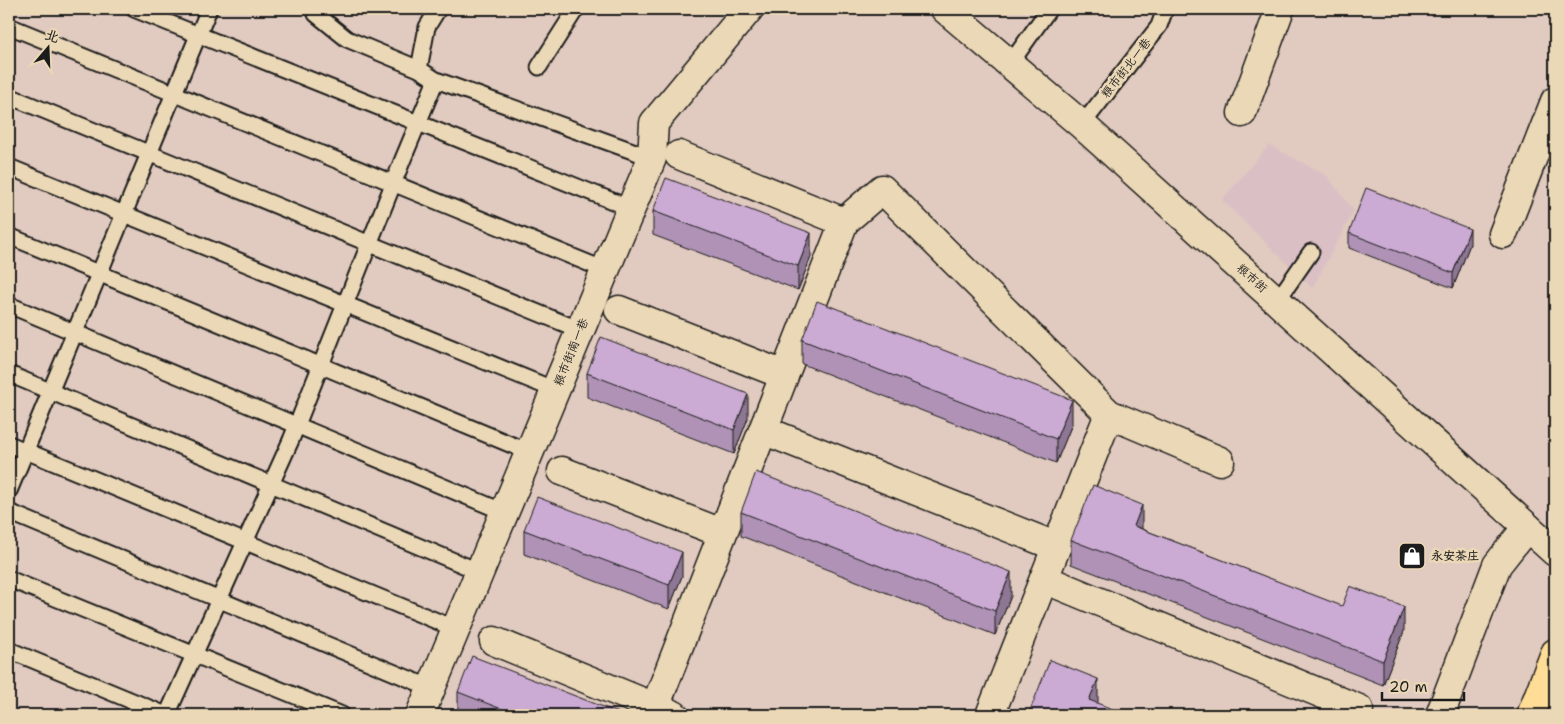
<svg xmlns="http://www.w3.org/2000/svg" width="1564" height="724" viewBox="0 0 1564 724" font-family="'Shantell Sans','LXGW WenKai TC',sans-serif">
<rect width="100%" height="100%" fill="#e1cabf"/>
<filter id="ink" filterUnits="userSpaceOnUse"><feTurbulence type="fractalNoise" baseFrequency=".02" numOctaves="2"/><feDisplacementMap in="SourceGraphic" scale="10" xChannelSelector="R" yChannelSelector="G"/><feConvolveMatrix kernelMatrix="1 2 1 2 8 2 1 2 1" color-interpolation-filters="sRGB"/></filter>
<g filter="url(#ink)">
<polygon fill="#dac0c5" points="1269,145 1327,176 1354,211 1312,288 1222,200"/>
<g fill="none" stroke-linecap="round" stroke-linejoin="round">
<g stroke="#1c1c1c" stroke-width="19">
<g id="service">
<polyline points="134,9 630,208"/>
<polyline points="314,9 316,14 347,39 419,69 436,80 652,158"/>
<polyline points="9,26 605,270"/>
<polyline points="1010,64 1049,9"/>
<polyline points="539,67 576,9"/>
<polyline points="419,69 427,27 438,9"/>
<polyline points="9,96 580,330"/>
<polyline points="1082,125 1159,26 1165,9"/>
<polyline points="9,167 555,390"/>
<polyline points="9,236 529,452"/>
<polyline points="1277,301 1311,252"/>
<polyline points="9,305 504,512"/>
<polyline points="9,374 480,572"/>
<polyline points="9,444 456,629"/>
<polyline points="9,491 209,9"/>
<polyline points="9,512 431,688"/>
<polyline points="9,579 342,715"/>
<polyline points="9,650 166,715"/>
<polyline points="167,715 291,440 403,159 436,80"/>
</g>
</g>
<g stroke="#1c1c1c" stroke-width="31">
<g id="minor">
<polyline points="945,9 1082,125 1555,552"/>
<polyline points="1242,113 1280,9"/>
<polyline points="679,155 844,222 882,189 1109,414 1220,461"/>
<polyline points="1503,234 1555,101"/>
<polyline points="619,310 784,375"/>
<polyline points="763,430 1045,542"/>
<polyline points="562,471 722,533"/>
<polyline points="1044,579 1359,709"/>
<polyline points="494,641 674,715"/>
<polyline points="420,715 652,158 654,123 749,9"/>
<polyline points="652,715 844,222"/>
<polyline points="990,715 1109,414"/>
<polyline points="1440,715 1497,565 1527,527"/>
</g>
</g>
<g stroke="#1c1c1c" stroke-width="31">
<polyline id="primary" points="1531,715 1555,653"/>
</g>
<use href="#service" stroke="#ebd8b6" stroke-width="15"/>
<use href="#minor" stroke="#ebd8b6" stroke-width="28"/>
<use href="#primary" stroke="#ffdd96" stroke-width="28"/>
</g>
<g fill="#af92b6" stroke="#1c1c1c">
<polygon points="653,211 811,257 798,290 653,235"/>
<polygon points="1349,233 1470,244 1453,288 1349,248"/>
<polygon points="802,340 1072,424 1056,463 802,364"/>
<polygon points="587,373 748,418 734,454 587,397"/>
<polygon points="741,512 1011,596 995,635 741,536"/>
<polygon points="1142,529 1404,631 1383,685 1071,564 1071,540"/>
<polygon points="524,530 682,576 669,609 524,554"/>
<polygon points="458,692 619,715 458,715"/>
</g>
<g fill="#8e7794" stroke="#1c1c1c">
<polygon points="1470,229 1470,244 1453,288 1453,273"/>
<polygon points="811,233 811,257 798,290 798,266"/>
<polygon points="748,394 748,418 734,454 734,430"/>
<polygon points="1072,400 1072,424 1056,463 1056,439"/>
<polygon points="1142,505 1142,529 1134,526"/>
<polygon points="682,552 682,576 669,609 669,585"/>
<polygon points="1011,572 1011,596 995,635 995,611"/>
<polygon points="1404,607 1404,631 1383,685 1383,661"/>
<polygon points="1098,679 1098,703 1093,715 1089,700"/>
</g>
<g fill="#cbaad4" stroke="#1c1c1c">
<polygon points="666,178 811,233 798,266 653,211"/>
<polygon points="1366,188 1470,229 1453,273 1349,233"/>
<polygon points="817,301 1072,400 1056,439 802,340"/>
<polygon points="601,337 748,394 734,430 587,373"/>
<polygon points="756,472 1011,572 995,611 741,512"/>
<polygon points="1093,485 1142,505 1134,526 1342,606 1350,586 1404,607 1383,661 1071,540"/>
<polygon points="537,497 682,552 669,585 524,530"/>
<polygon points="472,656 619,713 618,715 517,715 458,692"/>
<polygon points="1050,660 1098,679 1089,700 1128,715 1035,715 1029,713"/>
</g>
</g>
<defs>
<g id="shop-square" transform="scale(1.4375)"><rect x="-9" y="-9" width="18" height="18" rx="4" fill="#1c1c1c" stroke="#ebd8b6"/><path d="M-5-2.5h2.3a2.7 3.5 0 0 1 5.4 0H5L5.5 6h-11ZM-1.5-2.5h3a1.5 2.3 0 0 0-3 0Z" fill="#fff"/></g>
</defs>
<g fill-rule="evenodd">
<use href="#shop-square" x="1412" y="556"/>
</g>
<g text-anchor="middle" stroke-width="5" stroke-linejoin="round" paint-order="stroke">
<g font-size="12" fill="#1c1c1c" stroke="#ebd8b6">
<text transform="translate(1126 68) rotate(-52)" y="4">粮市街北一巷</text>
<text transform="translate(1252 278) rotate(42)" y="4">粮市街</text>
<text transform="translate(571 352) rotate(-68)" y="4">粮市街南一巷</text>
</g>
<g font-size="12" font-weight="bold" fill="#1c1c1c" stroke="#ebd8b6" text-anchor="start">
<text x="1431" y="560">永安茶庄</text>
</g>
</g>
<rect width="1564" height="724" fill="none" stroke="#ebd8b6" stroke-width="30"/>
<rect x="15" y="15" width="1534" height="694" fill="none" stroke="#1c1c1c" stroke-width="2" filter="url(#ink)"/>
<g transform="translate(48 48) rotate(19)" stroke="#ebd8b6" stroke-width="4" paint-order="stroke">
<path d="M0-4L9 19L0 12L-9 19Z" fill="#1c1c1c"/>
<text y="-8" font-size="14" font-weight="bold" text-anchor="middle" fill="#1c1c1c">北</text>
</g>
<path d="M1382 692v8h82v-8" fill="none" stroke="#1c1c1c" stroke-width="2.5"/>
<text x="1389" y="692" font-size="15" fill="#1c1c1c" stroke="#ebd8b6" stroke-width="4" paint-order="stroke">20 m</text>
</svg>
